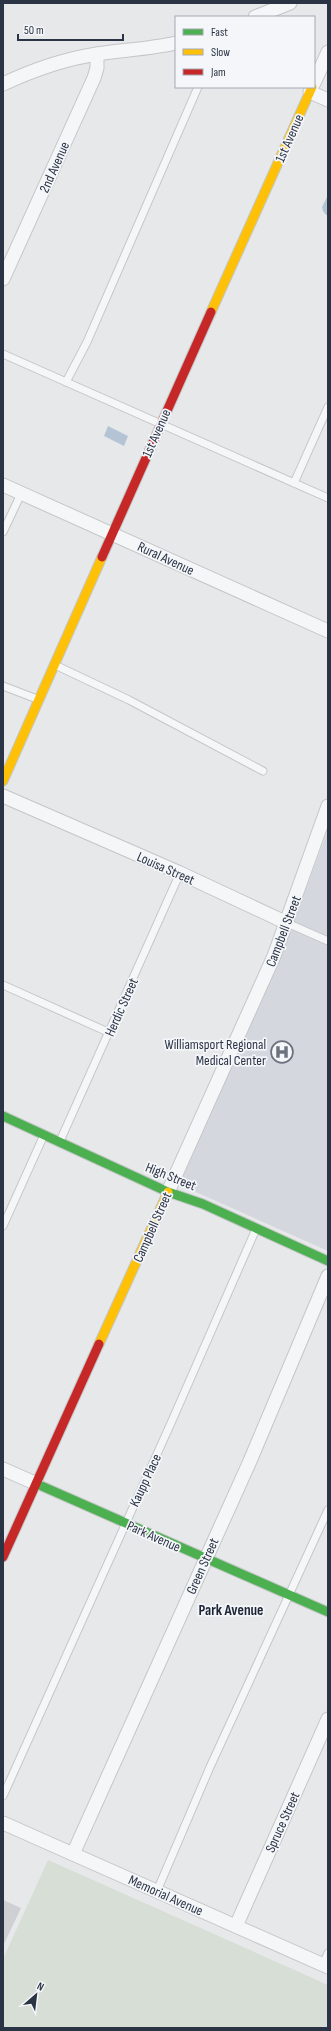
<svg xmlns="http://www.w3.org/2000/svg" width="331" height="2031" viewBox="0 0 331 2031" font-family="'Sofia Sans Condensed',sans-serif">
<rect width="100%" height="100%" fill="#e6e8ea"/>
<polygon fill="#d4d7dd" points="328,830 328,1251 178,1184 295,919"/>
<polygon fill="#d6ded6" points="48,1860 328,1985 328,2028 3,2028 3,1959"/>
<g fill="#b4c4d5">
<polygon points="328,195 328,215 326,215 323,211 322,207"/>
<polygon points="108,426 128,436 124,446 104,436"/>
</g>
<polygon fill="#ced0d3" points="3,1900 21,1908 3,1946"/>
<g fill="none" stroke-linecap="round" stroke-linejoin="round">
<g stroke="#c4c6c8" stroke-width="9">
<g id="lane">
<polyline points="3,354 328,498"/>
<polyline points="66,382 87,342 198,87"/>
<polyline points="294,483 328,407"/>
<polyline points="3,532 21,494"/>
<polyline points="55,665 129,700 263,771"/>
<polyline points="3,686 37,699"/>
<polyline points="287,923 328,941"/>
<polyline points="3,985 110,1033"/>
<polyline points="60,1141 180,873"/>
<polyline points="3,1226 44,1135"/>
<polyline points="3,1796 171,1423 256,1229"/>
<polyline points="157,1891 210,1767 328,1510"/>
<polyline points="323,1964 328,1953"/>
</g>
</g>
<g stroke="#c4c6c8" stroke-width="15">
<g id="street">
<polyline points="255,17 290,3"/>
<polyline points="314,83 328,52"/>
<path d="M3 84C33 70 64 59 97 54 123 50 150 49 176 43"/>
<polyline points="310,92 328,100"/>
<polyline points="3,279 94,78 97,68 97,54"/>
<polyline points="3,485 328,631"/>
<polyline points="3,796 180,873 287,923"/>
<polyline points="168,1192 274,956 328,806"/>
<polyline points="3,1469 37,1484"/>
<polyline points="3,1823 328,1967"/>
<polyline points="73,1854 250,1461 328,1276"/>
<polyline points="236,1926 328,1719"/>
</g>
</g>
<g stroke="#c4c6c8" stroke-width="11">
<g id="fast">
<polyline points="3,1116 168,1192 203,1204 328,1261"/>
<polyline points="37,1484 328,1612"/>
</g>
</g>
<g stroke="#c4c6c8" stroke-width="11">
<g id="slow">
<polyline points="211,312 312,87"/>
<polyline points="3,781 102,557"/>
<polyline points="99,1344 168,1192"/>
</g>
</g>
<g stroke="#c4c6c8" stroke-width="11">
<g id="jam">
<polyline points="102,557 211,312"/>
<polyline points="3,1557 99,1344"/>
</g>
</g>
<use href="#lane" stroke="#f5f6f7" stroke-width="7"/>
<use href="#street" stroke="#f5f6f7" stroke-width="13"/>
<use href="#fast" stroke="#4caf50" stroke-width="9"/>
<use href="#slow" stroke="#ffc107" stroke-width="9"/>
<use href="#jam" stroke="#c62828" stroke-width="9"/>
</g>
<defs>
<g id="hospital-ring" transform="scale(1.15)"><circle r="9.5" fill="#f4f6f9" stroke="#6c737f" stroke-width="1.5"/><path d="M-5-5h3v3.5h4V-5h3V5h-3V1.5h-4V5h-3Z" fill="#6c737f"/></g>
</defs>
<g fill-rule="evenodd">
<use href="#hospital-ring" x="282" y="1052"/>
</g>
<g text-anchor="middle" stroke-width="3.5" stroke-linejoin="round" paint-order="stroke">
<g font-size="14" fill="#2b3445" stroke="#f4f6f9">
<text transform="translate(289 138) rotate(-66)" y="5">1st Avenue</text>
<text transform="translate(54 167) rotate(-66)" y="5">2nd Avenue</text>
<text transform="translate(156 433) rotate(-66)" y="5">1st Avenue</text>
<text transform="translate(166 558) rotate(25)" y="5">Rural Avenue</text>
<text transform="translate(166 868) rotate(24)" y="5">Louisa Street</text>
<text transform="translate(283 931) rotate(-69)" y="5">Campbell Street</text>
<text transform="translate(121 1007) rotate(-66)" y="5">Herdic Street</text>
<text transform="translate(171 1176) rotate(22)" y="5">High Street</text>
<text transform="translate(152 1227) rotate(-66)" y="5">Campbell Street</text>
<text transform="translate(145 1480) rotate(-65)" y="5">Kaupp Place</text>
<text transform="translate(154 1536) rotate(24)" y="5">Park Avenue</text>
<text transform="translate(202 1566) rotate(-66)" y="5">Green Street</text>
<text transform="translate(282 1822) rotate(-66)" y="5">Spruce Street</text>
<text transform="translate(166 1895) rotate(24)" y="5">Memorial Avenue</text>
</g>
<g font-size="14" fill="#2b3445" stroke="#f4f6f9" text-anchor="end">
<text x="266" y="1049">Williamsport Regional<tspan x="266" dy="16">Medical Center</tspan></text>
</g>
<g font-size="15" font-weight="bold" fill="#1d2536" stroke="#f4f6f9">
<text x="231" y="1615">Park Avenue</text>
</g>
</g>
<rect width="331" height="2031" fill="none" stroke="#2b3445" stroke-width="8"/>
<rect x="175" y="16" width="140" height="72" fill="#f4f6f9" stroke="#a4a8b1"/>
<rect x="183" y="29" width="20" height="6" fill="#4caf50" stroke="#a4a8b1"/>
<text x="211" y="36" font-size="12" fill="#2b3445">Fast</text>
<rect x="183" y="49" width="20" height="6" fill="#ffc107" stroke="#a4a8b1"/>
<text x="211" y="56" font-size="12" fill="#2b3445">Slow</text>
<rect x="183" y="69" width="20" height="6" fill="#c62828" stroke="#a4a8b1"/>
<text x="211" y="76" font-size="12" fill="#2b3445">Jam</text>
<g transform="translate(36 1995) rotate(28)" stroke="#f4f6f9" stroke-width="3" paint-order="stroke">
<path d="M0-3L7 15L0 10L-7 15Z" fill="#2b3445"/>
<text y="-6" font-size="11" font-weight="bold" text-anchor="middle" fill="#2b3445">N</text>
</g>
<path d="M18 34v6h105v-6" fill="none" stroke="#2b3445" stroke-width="2"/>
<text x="24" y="34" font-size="12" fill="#2b3445" stroke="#f4f6f9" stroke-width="3" paint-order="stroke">50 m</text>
</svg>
